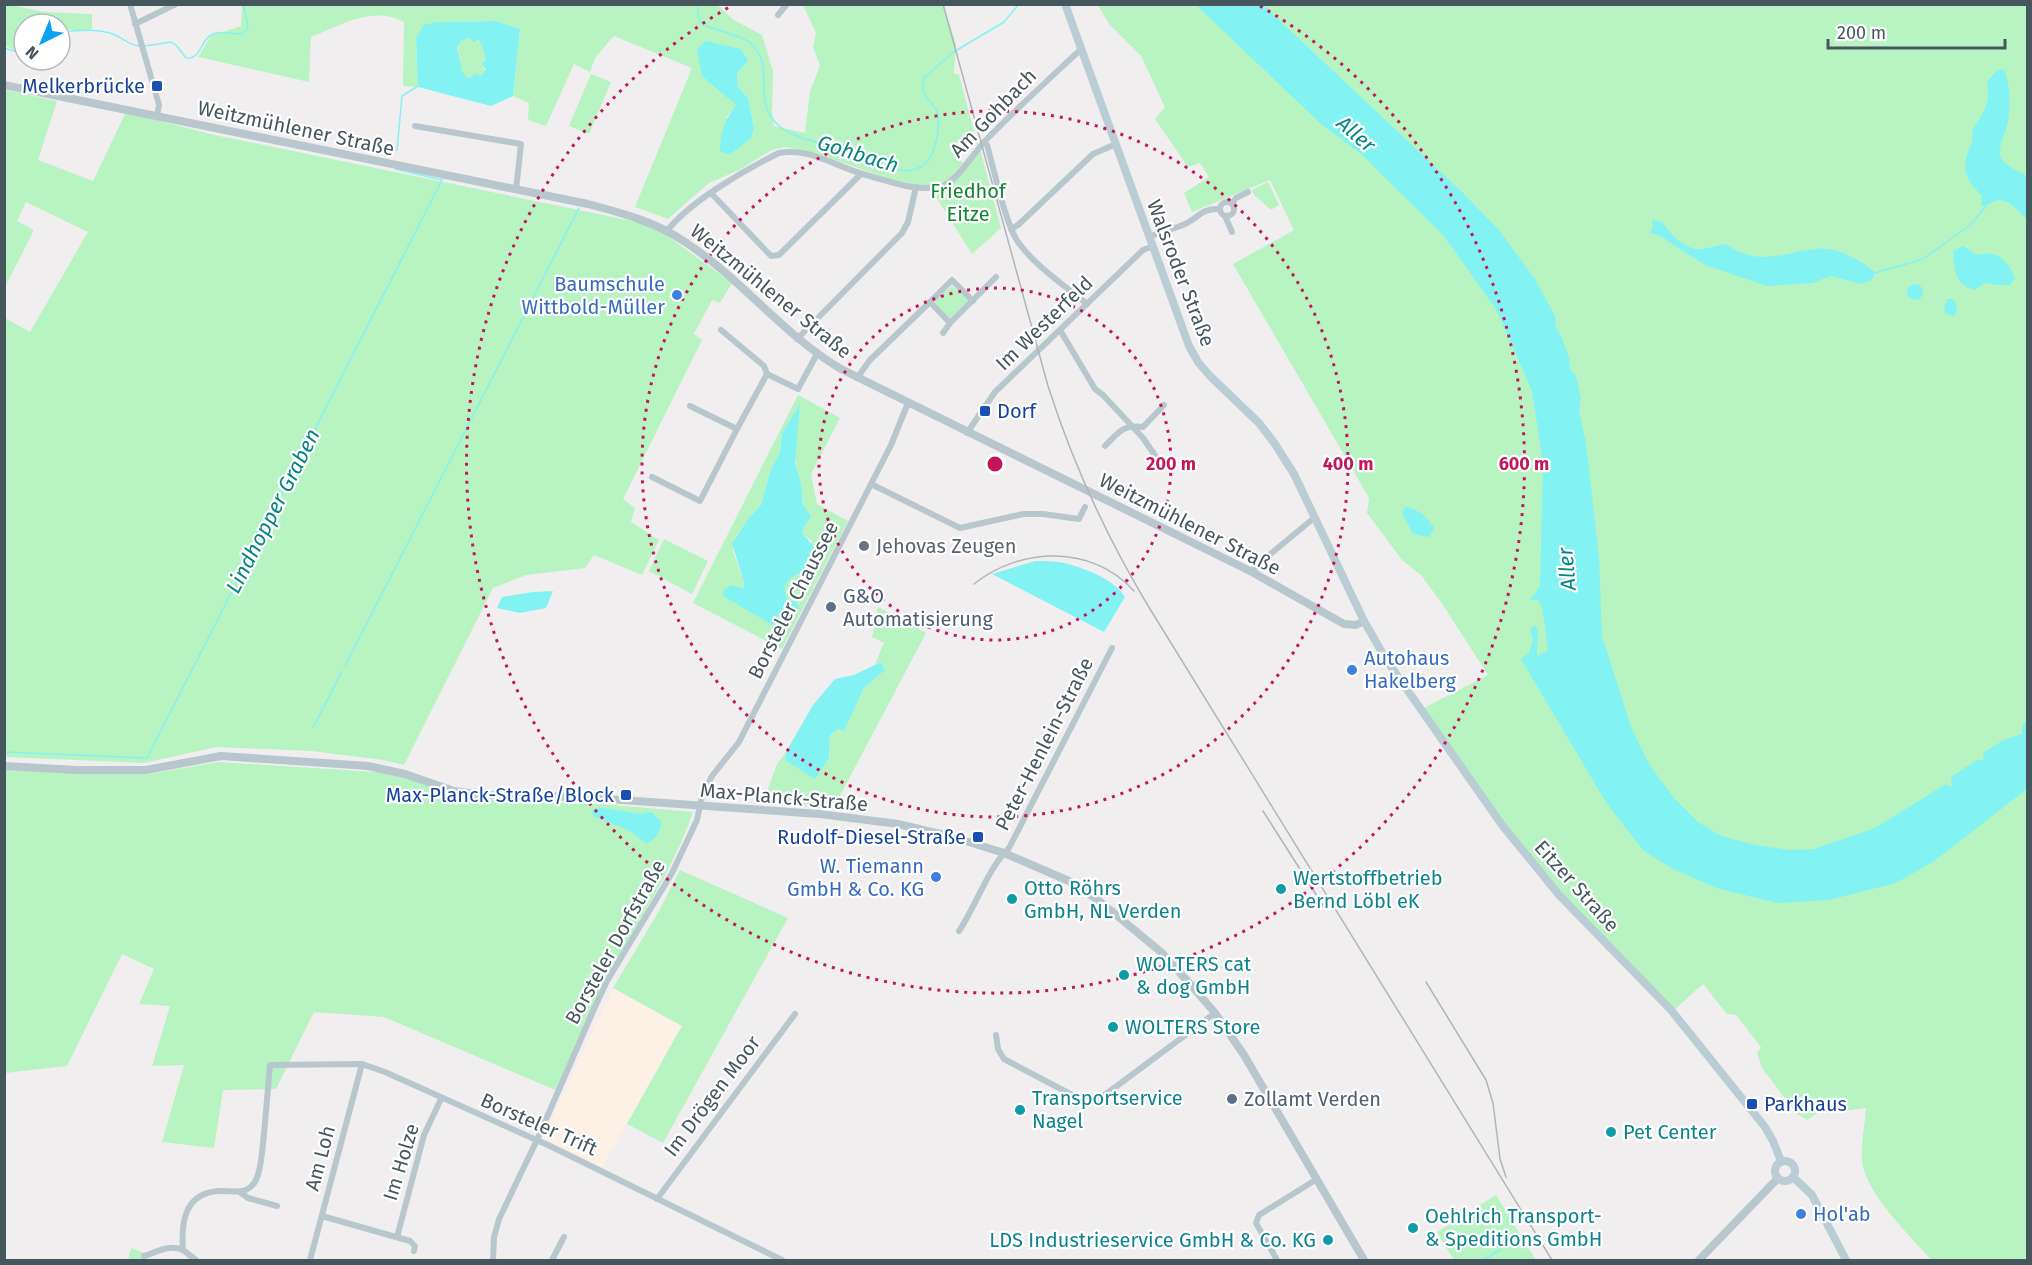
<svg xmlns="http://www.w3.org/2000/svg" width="2032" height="1265" viewBox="0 0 2032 1265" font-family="'Fira Sans',sans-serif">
<rect width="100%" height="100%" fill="#f1eeef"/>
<polygon fill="#fdf1e6" points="613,988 681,1026 602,1167 542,1138"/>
<g fill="#b8f3c2" fill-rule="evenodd">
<polygon points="5,4 45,12 92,14 92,30 60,30 60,24 24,24 24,41 13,49 5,46"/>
<path d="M242 5H717L734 20 762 35 773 71 772 111 774 126 805 133 810 91 820 66 813 47 816 33 803 5H943L956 43 954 73 959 75 978 146 964 134 950 151 963 163 949 179 929 187 892 180 815 153 784 147 772 150 739 170 709 183 668 219 635 207 692 68 614 36 595 58 590 72 574 64 546 126 528 120 529 103 513 96 520 29 496 21 437 22 416 38 418 87 403 86 404 22C373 5 341 25 311 37L309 82 198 57 211 36 241 26ZM741 49 737 73 738 87 748 98 754 128 726 118 736 105 728 97Z"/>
<path d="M1098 5H2027V1260H1932C1911 1237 1863 1191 1862 1159 1861 1142 1865 1125 1866 1108L1843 1111 1825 1108 1807 1120 1796 1113 1762 1068 1757 1053 1761 1047 1736 1015 1727 1014 1703 984 1674 1010 1560 893 1505 823 1424 708 1488 675 1443 605 1421 575 1402 560 1367 513 1369 499 1368 496 1233 264 1294 230 1270 180 1192 212 1184 193 1209 177 1200 163 1188 167 1155 119 1165 107 1141 56 1109 24Z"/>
<path d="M470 38C489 42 488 62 482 77L471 76 467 78C458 66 453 53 462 40Z"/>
<polygon points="591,74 611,82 589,134 569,126"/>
<polygon points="5,90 57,101 38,160 93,181 126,112 210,134 642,223 662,232 732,283 720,303 712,300 694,334 702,340 623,499 635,508 631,522 659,540 642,575 594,555 585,568 526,575 493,588 404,765 383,760 312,751 216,747 144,763 5,757 5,318 30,332 88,232 26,202 17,221 34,230 5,287"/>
<polygon points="980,149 1001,228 972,254 931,189 943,187"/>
<polygon points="1268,182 1279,205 1271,210 1254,195 1252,190"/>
<polygon points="952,286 969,300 951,318 948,317 935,303 936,299"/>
<path d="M798 395 840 418 811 474 817 504 848 521 782 649 693 603ZM800 405 794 453 805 511 802 534 812 541 804 573C788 578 779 583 788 601L731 585 742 588 744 582 733 551 736 536 761 505 770 472 780 452 782 433Z"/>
<polygon points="664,539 708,561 692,594 649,571"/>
<polygon points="878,607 926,633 833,809 763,803 777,764 786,752 785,760 829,758 830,735 838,729 844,731 864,688 885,670 881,662 875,664 884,643 872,637"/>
<path d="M218 762 392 773 457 795 494 800 614 805 693 812C673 870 638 922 608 976 588 1012 573 1052 555 1090L384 1017 314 1012 276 1089 223 1090 214 1148 162 1142 184 1065 152 1066 170 1006 139 1004 154 969 122 954 67 1066 5 1073V770L149 774Z"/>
<polygon points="680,870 788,918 663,1143 627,1124 682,1026 613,988 659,911"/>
<polygon points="1496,1195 1536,1260 1454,1260 1437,1232"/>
<polygon points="131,1248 144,1253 147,1260 128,1260"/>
</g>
<g fill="#82f3f2" fill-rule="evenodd">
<polygon points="1196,5 1263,5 1463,193 1498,229 1535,279 1555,316 1556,328 1562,338 1570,361 1569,368 1576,376 1581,398 1579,411 1586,443 1599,557 1602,636 1631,727 1649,764 1674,798 1698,822 1721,836 1755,845 1790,850 1814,849 1875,828 1946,784 1952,787 1951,777 1977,760 1983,760 1984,752 2004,740 2022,734 2023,723 2027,721 2027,789 1933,862 1896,883 1829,900 1778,903 1716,888 1671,868 1643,850 1607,804 1521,659 1529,653 1533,640 1530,630 1534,625 1538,629 1537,656 1548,650 1542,607 1538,600 1530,600 1540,586 1543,463 1532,391 1496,309 1443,235 1360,153 1321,124"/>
<path d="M496 21 520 29 513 96 491 106 418 87 416 38 424 25 437 22ZM470 38 473 42 478 40C483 46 486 53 485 61L482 63 486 69 481 76 477 74 467 78 462 71 457 48 462 40Z"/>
<path d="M705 41 741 49 748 61 737 73 738 87 748 98 754 128 751 138 729 155 720 151C721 131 724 121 736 105L702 76 697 49Z"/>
<path d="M2004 69C2010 86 2011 103 2008 120 2007 132 1997 145 2001 157 2005 167 2019 171 2027 176V220C2019 212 2008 197 1995 201 1989 203 1988 206 1981 206L1982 196C1970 183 1961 173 1967 155 1968 151 1971 146 1972 142 1973 137 1971 133 1974 128 1984 112 1991 101 1987 81L1998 70Z"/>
<path d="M1652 219 1662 222C1669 232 1683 248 1697 249 1703 250 1718 245 1726 244 1757 267 1782 253 1816 249 1835 246 1862 260 1875 273L1872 280 1862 284 1830 276 1813 283 1767 286 1705 265 1660 236 1650 233 1653 227Z"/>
<path d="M1963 246 1978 255C1997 249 2008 261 2015 278L2010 285H1997L1985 283 1974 290C1954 284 1955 269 1953 251Z"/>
<circle cx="1915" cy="292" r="8"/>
<path d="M1947 299H1952C1959 304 1958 310 1954 316L1945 313 1944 309Z"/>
<path d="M800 404 795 462 801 484 803 504 811 517 804 526 802 533C811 544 820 549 817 565 801 575 776 577 788 601H795L799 608 776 627 723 596 724 590 731 585 743 588 744 582 732 543 749 518 761 505 770 472 780 452 782 433Z"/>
<path d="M1405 507C1420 510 1426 516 1434 528L1429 537 1413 534 1402 513Z"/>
<path d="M1035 561C1046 561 1058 561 1068 564 1087 569 1115 580 1125 597L1104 632 992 574Z"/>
<polygon points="553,591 546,608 520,613 497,608 502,597 533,592"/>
<polygon points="881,662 885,670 864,688 844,731 838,729 830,735 829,758 815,779 785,760 786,752 813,705 835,679 854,675"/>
<path d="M604 808 640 814 651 812 661 821C661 832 657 838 646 844 625 824 617 827 593 816L592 809Z"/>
</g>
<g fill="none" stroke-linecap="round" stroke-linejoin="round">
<g stroke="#82f3f2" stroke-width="1.5">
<polyline points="330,4 336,4"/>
<path d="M698 4V16L703 25C715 29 739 35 749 42 778 65 750 97 777 124 792 139 825 143 845 150 863 156 882 167 900 170 907 172 921 169 926 163 936 153 941 125 937 111 934 104 926 99 924 93 923 89 923 83 923 79L952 53 1004 22 1019 4"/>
<path d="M60 32C77 31 97 28 113 34 123 38 129 45 140 46"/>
<path d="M145 46 171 42 177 46 186 58C202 59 200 41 211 35 219 30 231 34 241 34L247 29 248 25 243 4"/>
<polyline points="4,48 14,51 24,45"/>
<polyline points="397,150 402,96 418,86"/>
<polyline points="1875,273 1923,259 1970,225 1986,206"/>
<polyline points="345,666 579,208"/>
<polyline points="313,728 342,671"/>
<polyline points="4,752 147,758 442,180 395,169"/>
<polyline points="1505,1247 1517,1239"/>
<polyline points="1483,1260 1501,1249"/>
</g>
<g stroke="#b8c7cd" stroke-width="6">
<polyline points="130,4 159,105 157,116"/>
<polyline points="778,15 787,4"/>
<polyline points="135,24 176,4"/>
<polyline points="415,126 521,144 516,190"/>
<path d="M984 142 987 145C994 169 1005 223 1018 242 1035 266 1064 285 1087 304"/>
<polyline points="711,193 771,256 779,255 861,174"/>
<circle cx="1227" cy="209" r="7"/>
<polyline points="1232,203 1236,198 1248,192"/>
<polyline points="1225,216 1232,232"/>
<polyline points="1011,229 1018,225 1093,154 1116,144"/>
<path d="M667 231C689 202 746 169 779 153 810 147 836 167 866 175 890 181 921 195 946 184 959 178 975 151 986 140 1015 110 1047 81 1078 52L1082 51"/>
<path d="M1149 237C1161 232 1174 229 1185 224 1198 218 1202 208 1219 209"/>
<polyline points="930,302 952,280 973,301"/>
<polyline points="721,330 764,366 767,374 798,389 817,354"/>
<polyline points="1060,330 1095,389 1103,395 1143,438 1163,467"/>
<polyline points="943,333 950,323"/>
<polyline points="797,339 902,233 908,222 916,187"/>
<polyline points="857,378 870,360 930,302 950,323 996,277"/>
<polyline points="690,406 737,429 767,374"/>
<polyline points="967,433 995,392 1143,250 1153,246"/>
<path d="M1105 446C1118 433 1123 424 1143 427L1164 405"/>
<polyline points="652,477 700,501 737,429"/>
<polyline points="871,484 960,528 1023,514 1043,514 1079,519 1085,507"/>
<polyline points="1252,572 1256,566 1314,518"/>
<path d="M959 931C976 906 988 868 1009 848L1112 648"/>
<polyline points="996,1035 998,1049 1004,1059 1076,1097 1088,1101 1102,1097 1215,1013"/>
<polyline points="241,1193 248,1198 277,1206"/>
<polyline points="657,1199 795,1014"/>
<polyline points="322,1216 410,1241 415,1246 414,1251"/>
<polyline points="397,1237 424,1135 441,1099"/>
<path d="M144 1256C157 1252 169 1244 183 1250"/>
<path d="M196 1260 183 1250C181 1223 184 1193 219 1191 233 1190 247 1197 256 1180 262 1167 262 1149 264 1134 266 1111 268 1088 270 1065L362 1064 385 1072 550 1146 782 1260"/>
<polyline points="310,1260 362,1064"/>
<polyline points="493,1260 494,1237 499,1219 537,1140 594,1009 607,981 672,873 697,820 702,796 712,776 739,742 891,445 908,403"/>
<polyline points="552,1260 564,1237"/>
<polyline points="1277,1260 1256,1223 1259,1215 1317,1179"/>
</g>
<g stroke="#b8c7cd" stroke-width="8">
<path d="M4 85 588 204C622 213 656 222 685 242 741 278 782 334 841 369L1252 572 1344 624 1356 625 1364 621"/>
<polyline points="4,766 77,770 146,770 221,756 368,766 405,774 454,791 482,795 579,797 820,814 898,824 953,837 1004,853 1069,881 1098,900 1161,952 1191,985 1215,1013 1244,1055 1364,1260"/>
<polyline points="1699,1260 1778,1178"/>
</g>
<g stroke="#baccd4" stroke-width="8">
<polyline points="1065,4 1189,346 1198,362 1210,376 1259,423 1275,444 1294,474 1364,621 1387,661 1502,825 1559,895 1671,1010 1765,1127 1773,1141 1781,1161"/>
<circle cx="1785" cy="1171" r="10"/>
<polyline points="1793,1177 1812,1195 1846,1260"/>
</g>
<g stroke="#b0b5b9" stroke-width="1.5">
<path d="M943 4 1048 386C1073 464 1107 538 1150 609L1552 1260"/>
<path d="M974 584C1020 547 1092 544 1134 591"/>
<polyline points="1263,811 1324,907"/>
<polyline points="1426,982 1486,1080 1493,1103 1500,1159 1506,1177"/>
</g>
</g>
<g fill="none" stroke="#c2185b" stroke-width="3" stroke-dasharray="3 6">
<circle cx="995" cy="464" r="176"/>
<circle cx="995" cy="464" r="353"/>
<path d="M1260 6A529 529 0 1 1 731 6"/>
</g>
<g fill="#1a4fb4" stroke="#fff" stroke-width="2">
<rect x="151" y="80" width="12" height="12" rx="3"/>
<rect x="979" y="405" width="12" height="12" rx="3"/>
<rect x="620" y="789" width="12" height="12" rx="3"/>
<rect x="972" y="831" width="12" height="12" rx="3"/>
<rect x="1746" y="1098" width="12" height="12" rx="3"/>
</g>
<g fill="#3f7fe0" stroke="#fff" stroke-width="2">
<circle cx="677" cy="295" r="6"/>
<circle cx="1352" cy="670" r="6"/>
<circle cx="936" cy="877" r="6"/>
<circle cx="1801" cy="1214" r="6"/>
</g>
<circle fill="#6b7280" stroke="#fff" stroke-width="2" cx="864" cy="546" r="6"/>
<g fill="#5c6f8a" stroke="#fff" stroke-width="2">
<circle cx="831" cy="607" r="6"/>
<circle cx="1232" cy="1099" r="6"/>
</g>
<g fill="#0f9aa8" stroke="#fff" stroke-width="2">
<circle cx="1281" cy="889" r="6"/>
<circle cx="1012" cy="899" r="6"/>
<circle cx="1124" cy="975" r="6"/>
<circle cx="1113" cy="1027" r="6"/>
<circle cx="1020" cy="1110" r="6"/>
<circle cx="1611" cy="1132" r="6"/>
<circle cx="1413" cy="1228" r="6"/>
<circle cx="1328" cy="1240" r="6"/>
</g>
<g text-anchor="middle" stroke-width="4.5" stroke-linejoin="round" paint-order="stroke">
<g font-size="20" fill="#164399" stroke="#fff" text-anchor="end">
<text x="145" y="93">Melkerbrücke</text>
<text x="997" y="418" text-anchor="start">Dorf</text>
<text x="614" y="802">Max-Planck-Straße/Block</text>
<text x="966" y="844">Rudolf-Diesel-Straße</text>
<text x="1764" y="1111" text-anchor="start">Parkhaus</text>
</g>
<g font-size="20" fill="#45575d" stroke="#fff">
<text transform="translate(993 113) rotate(-46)" y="7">Am Gohbach</text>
<text transform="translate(296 128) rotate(12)" y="7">Weitzmühlener Straße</text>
<text transform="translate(1181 273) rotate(69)" y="7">Walsroder Straße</text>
<text transform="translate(771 291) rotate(39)" y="7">Weitzmühlener Straße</text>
<text transform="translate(1044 323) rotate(-44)" y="7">Im Westerfeld</text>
<text transform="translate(1190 524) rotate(27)" y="7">Weitzmühlener Straße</text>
<text transform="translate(793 600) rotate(-63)" y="7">Borsteler Chaussee</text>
<text transform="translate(1044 744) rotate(-63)" y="7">Peter-Henlein-Straße</text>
<text transform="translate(784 797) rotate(5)" y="7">Max-Planck-Straße</text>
<text transform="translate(1577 886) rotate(48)" y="7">Eitzer Straße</text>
<text transform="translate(615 942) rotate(-61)" y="7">Borsteler Dorfstraße</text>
<text transform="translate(712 1096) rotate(-53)" y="7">Im Drögen Moor</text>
<text transform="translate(539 1124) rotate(24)" y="7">Borsteler Trift</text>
<text transform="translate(320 1158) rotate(-75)" y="7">Am Loh</text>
<text transform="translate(401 1162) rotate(-73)" y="7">Im Holze</text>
</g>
<g font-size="20" fill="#0f8530" stroke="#fff">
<text x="968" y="198">Friedhof<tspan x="968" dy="23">Eitze</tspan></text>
</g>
<g font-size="20" fill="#366cbe" stroke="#fff" text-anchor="end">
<text x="665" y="291">Baumschule<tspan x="665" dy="23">Wittbold-Müller</tspan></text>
<text x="1364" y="665" text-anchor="start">Autohaus<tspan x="1364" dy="23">Hakelberg</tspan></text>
<text x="924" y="873">W. Tiemann<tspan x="924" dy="23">GmbH &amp; Co. KG</tspan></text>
<text x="1813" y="1221" text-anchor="start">Hol'ab</text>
</g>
<g font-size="20" fill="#5b616d" stroke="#fff" text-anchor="start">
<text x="876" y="553">Jehovas Zeugen</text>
</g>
<g font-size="20" fill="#4e5e75" stroke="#fff" text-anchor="start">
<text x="843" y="603">G&amp;O<tspan x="843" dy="23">Automatisierung</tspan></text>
<text x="1244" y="1106">Zollamt Verden</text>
</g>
<g font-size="20" fill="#0d838f" stroke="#fff" text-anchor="start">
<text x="1293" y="885">Wertstoffbetrieb<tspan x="1293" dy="23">Bernd Löbl eK</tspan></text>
<text x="1024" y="895">Otto Röhrs<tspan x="1024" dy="23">GmbH, NL Verden</tspan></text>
<text x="1136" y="971">WOLTERS cat<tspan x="1136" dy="23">&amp; dog GmbH</tspan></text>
<text x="1125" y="1034">WOLTERS Store</text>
<text x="1032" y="1105">Transportservice<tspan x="1032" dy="23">Nagel</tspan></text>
<text x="1623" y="1139">Pet Center</text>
<text x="1425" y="1223">Oehlrich Transport-<tspan x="1425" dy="23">&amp; Speditions GmbH</tspan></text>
<text x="1316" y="1247" text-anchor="end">LDS Industrieservice GmbH &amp; Co. KG</text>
</g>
<g font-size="21" font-style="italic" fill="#058482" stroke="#fff">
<text transform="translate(1356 134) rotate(41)" y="7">Aller</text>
<text transform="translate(858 154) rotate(17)" y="7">Gohbach</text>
<text transform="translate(273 511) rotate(-63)" y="7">Lindhopper Graben</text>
<text transform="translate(1567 569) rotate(-95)" y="7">Aller</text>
</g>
</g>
<circle cx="995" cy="464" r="9" fill="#c2185b" stroke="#fff" stroke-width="3"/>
<g font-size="18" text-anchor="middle" font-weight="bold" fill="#c2185b" stroke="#fff" stroke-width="4.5" stroke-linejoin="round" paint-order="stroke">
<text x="1171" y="470">200 m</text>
<text x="1348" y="470">400 m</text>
<text x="1524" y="470">600 m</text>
</g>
<rect width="2032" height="1265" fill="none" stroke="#45575d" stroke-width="12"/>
<g transform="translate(42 42) rotate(223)"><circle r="28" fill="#ffffff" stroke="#b5bcbe" stroke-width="1.5"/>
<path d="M0-4.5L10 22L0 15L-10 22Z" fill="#0aa1ef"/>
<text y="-9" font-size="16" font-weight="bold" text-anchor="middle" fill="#45575d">N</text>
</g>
<path d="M1828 39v9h177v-9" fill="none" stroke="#45575d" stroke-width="3"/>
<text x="1837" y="39" font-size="18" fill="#45575d" stroke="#ffffff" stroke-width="4.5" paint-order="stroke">200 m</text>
</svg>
